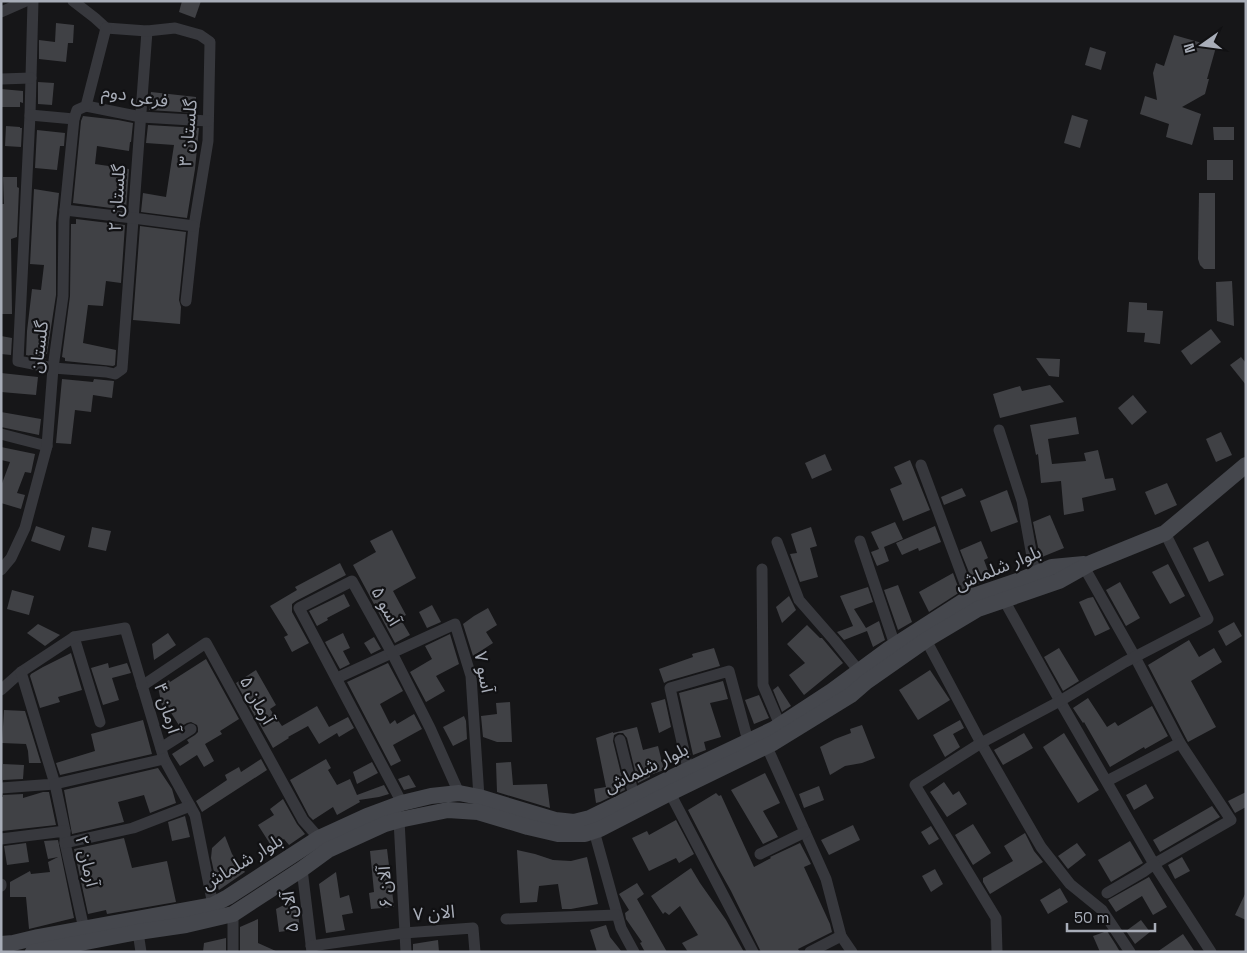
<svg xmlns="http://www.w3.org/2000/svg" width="1247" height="953" viewBox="0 0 1247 953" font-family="'Space Grotesk','Noto Sans Arabic',sans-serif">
<rect width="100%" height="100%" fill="#161618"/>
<g fill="#404145">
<polygon points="182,1 201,1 195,18 179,12"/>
<polygon points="56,23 74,25 73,43 68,43 66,62 39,59 39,40 55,42"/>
<polygon points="1174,35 1216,47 1207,79 1209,79 1205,94 1182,107 1201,114 1192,145 1166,137 1169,124 1140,114 1145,96 1157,100 1153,73 1156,63 1164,66"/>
<polygon points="1090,47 1106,52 1101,70 1085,65"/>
<polygon points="38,82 54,83 52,105 38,104"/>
<polygon points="1,89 23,91 23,103 20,102 20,107 1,107"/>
<polygon points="151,92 196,97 195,113 149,110"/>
<polygon points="1072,115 1088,120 1080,148 1064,143"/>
<polygon points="83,116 118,120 133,123 131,142 130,142 129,151 97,146 95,164 129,169 126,210 73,203 81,121"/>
<polygon points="148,125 199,128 195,169 187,218 141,212 143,193 166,197 174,145 146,143"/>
<polygon points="6,126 20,127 20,128 22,128 21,147 5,146"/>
<polygon points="1213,127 1234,127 1234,140 1214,140"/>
<polygon points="37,130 65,133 64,146 60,146 57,170 35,168"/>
<rect x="1207" y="160" width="26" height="20"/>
<polygon points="3,177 17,177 17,187 19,188 17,237 11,239 12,314 1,314 1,204 4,204"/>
<polygon points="34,189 59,193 56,223 56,295 47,354 46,354 46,359 26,355 27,331 32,289 41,290 44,265 30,264"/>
<polygon points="1199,193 1215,193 1215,269 1204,269 1200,265 1198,259"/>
<polygon points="76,219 125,225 121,283 106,281 103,306 88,305 83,343 116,350 115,365 113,366 65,361 65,358 62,357 70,296 71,224 76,224"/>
<polygon points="140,226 186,232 179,300 181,307 180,324 133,320"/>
<polygon points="1232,281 1233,300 1234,326 1217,321 1216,282"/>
<polygon points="1129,302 1147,303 1147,310 1163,311 1160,344 1144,342 1145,333 1127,332"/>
<polygon points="1211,329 1221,342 1191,365 1181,351"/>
<polygon points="1,336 12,338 11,355 1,354"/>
<polygon points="1241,357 1246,363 1246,385 1230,365"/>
<polygon points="1036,358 1060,359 1059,377 1049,376"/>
<polygon points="1,373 38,377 36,395 1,392"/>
<polygon points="62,379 93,382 94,379 114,381 112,398 93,395 91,412 75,410 71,444 56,443"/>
<polygon points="1050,385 1064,402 1000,418 993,394 1020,386 1022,391"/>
<polygon points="1133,395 1147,412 1132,425 1118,408"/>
<polygon points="1,412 41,419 39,435 1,427"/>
<polygon points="1076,417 1079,434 1048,439 1052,464 1086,461 1084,453 1098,450 1105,479 1113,478 1116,490 1082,498 1084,511 1064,515 1061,481 1041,483 1038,454 1036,455 1030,425"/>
<polygon points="1221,432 1232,455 1216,462 1206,439"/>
<polygon points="1,447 35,454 31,473 25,472 17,493 25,495 21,509 1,503 1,486 10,462 1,460"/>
<polygon points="825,454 832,470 812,479 805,463"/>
<polygon points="910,460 930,510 903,521 890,489 902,484 894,467"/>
<polygon points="1167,483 1177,505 1155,515 1145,492"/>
<polygon points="962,488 966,496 944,505 941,497"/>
<polygon points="1007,490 1018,522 991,532 980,501"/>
<polygon points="1050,515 1064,548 1042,557 1038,547 1033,522"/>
<polygon points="895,522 903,539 884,547 889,561 877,566 871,552 879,549 871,532"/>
<polygon points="36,526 65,536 60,551 31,541"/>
<polygon points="935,526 941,542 919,551 918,548 902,555 896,543"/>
<polygon points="92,527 111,531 106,551 88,547"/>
<polygon points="811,527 817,546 810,548 818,577 800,582 790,554 797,553 791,534"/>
<polygon points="392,530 416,578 393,591 406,615 400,618 410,635 395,643 353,565 376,552 370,541"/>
<polygon points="981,541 988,558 984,560 991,579 974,585 960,550"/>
<polygon points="1208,541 1224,575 1209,582 1193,548"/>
<polygon points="340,563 346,575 296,601 292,604 292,612 309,643 292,652 284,637 288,635 270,606 297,590 295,587"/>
<polygon points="1168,564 1185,596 1170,604 1152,572"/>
<polygon points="953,573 960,592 929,612 919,592"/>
<polygon points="1120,582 1140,618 1126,626 1106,590"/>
<polygon points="898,585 912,622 898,630 884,590"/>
<polygon points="868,587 873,602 854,609 866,628 879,621 885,640 873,647 867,631 844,640 837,632 853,626 840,596"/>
<polygon points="12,590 34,596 29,615 7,609"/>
<polygon points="344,594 350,606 327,618 328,620 317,626 309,611"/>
<polygon points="789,596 796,610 782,623 776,607"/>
<polygon points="1093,597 1110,629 1095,636 1079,602 1088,598"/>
<polygon points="432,605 441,622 427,628 419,612"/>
<polygon points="488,608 497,625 486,632 493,643 473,656 463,624 474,616"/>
<polygon points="1234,622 1242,636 1226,646 1218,631"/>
<polygon points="38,624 60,635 45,646 27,633"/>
<polygon points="807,625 820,638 822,638 843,663 804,695 789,675 805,663 787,644"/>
<polygon points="168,633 176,645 154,660 152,644"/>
<polygon points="343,633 350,648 343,651 350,664 340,669 325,642"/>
<polygon points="450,634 459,664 436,676 445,691 426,702 410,672 432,659 425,646"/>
<polygon points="374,637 381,649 371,654 364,643"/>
<polygon points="1189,640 1199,657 1214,648 1222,662 1191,681 1216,727 1188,742 1148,665"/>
<polygon points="714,648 720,666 668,681 664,683 659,669 693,657 692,654"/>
<polygon points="1059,648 1079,681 1063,691 1044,657"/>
<polygon points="71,653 82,690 58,697 60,702 40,708 30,676 31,674 43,667"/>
<polygon points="206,659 239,719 220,731 222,734 205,744 214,761 204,767 197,755 180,766 172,754 189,743 187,740 195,735 198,732 198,728 197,725 191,722 187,723 180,727 168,708 163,711 158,687 169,680 170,682"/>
<polygon points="108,663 109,668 127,663 131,673 112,678 119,700 103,705 91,668"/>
<polygon points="388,663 403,691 380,704 390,724 395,720 397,724 414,714 422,729 393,745 401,761 391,766 347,682"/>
<polygon points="256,670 276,705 270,709 282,726 317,706 329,727 348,717 354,728 339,737 337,733 319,744 308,726 288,737 289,738 273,748 236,683"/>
<polygon points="930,670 950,700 918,720 899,690"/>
<polygon points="723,681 728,699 710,703 721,737 704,742 706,750 693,755 679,693"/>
<polygon points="778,686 791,706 782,712 773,690"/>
<polygon points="759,695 769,718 754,724 745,700"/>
<polygon points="1088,698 1107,727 1115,722 1118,726 1152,706 1168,736 1145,749 1144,747 1110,767 1084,722 1083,723 1073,708"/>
<polygon points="665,699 671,727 659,733 651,703"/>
<polygon points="510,702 512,742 497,742 483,737 481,716 497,714 496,703"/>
<polygon points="4,710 25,711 41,763 29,763 28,751 26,744 2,743"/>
<polygon points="464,716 466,721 467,739 453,746 443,727"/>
<polygon points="143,720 152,754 60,775 56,763 95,751 91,734"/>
<polygon points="960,720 964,728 953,734 960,747 945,757 933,735"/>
<polygon points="862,725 875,758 862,763 845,766 830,775 820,747 835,739 851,733 850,729"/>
<polygon points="637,727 643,750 658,746 664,770 650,775 650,777 638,783 627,738 623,733 618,733 614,735 613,741 625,790 600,802 596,803 594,789 606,787 596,738 613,732 613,733"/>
<polygon points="1024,733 1033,748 1003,765 994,750"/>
<polygon points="1064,733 1099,790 1078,803 1043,747"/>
<polygon points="261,759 267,770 202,812 196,801 227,780 225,775 239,767 241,772"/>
<polygon points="326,759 331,768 328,770 337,785 350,779 357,795 384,785 389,794 379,797 359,800 360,802 337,815 333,807 313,820 309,816 290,780"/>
<polygon points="372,762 378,773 357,784 353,772"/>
<polygon points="511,762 513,785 547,784 550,808 497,792 496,763"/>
<polygon points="3,764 24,765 23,779 3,780"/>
<polygon points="158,768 172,789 176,803 150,813 144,795 118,802 124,822 72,834 64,790"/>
<polygon points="765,773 780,803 763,811 778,837 763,844 731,790"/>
<polygon points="409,775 416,787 404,790 398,779"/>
<polygon points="944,782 953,795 959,791 967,804 947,817 930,792"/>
<polygon points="1146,784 1154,798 1134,810 1126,795"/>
<polygon points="819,786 824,800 804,808 799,794"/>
<polygon points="43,792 49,792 56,825 2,831 1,797 3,797 3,795 23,794 23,798"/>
<polygon points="1246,792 1246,807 1235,813 1228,801"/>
<polygon points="716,793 719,796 721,795 754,867 771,858 770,857 800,843 811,864 804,867 830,924 832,932 798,949 800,952 761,952 731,891 717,866 688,810"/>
<polygon points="283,799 297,824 305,834 289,845 284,839 272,847 258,825 274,815 270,809"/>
<polygon points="1212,806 1220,817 1160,852 1153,840"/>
<polygon points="185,816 190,837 172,841 168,822"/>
<polygon points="676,820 694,854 679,863 676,858 649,871 632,838 647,831 649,835"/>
<polygon points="973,824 991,853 973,865 955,835"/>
<polygon points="853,825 860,840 829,855 821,840"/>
<polygon points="931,826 939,839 929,845 921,832"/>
<polygon points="1025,833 1034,851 1043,862 990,894 983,882 983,878 1013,861 1004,846"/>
<polygon points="225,836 232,854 245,872 219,890 217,886 211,858 212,848"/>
<polygon points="124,838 132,868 167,861 176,902 107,914 106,910 88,914 74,849"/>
<polygon points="58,840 74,918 29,929 26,897 10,897 10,882 30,871 31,874 50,872 48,862 58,857 48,859 44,841"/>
<polygon points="1130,841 1143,863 1111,882 1098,860"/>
<polygon points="26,843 29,862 7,865 4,846"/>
<polygon points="1077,843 1086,855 1068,869 1058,856"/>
<polygon points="387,849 394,907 371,909 369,893 374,892 370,851"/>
<polygon points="517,850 535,854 553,860 571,861 587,857 598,904 571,909 562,909 558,884 539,886 537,902 520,903"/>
<polygon points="1182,857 1190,871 1175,879 1168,865"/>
<polygon points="691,868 700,883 726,920 744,952 688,952 682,943 698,935 680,906 669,915 665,912 663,914 651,896"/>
<polygon points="935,869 943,884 931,892 922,876"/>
<polygon points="336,872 340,898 349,895 353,913 342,915 345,930 326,933 319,884"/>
<polygon points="1149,877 1167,907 1153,915 1142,896 1116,912 1108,900"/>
<polygon points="637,883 644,894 637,899 667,952 645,952 640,943 642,942 626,919 625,913 629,910 619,894"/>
<polygon points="1060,888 1068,902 1048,914 1040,900"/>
<polygon points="1246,892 1246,920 1235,915"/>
<polygon points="296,899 300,929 279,932 276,909"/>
<polygon points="258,919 258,943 278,952 240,952 240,927"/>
<polygon points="1141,920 1150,932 1135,944 1126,931"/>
<polygon points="606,925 610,937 622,952 597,952 590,930"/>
<polygon points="1107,931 1116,945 1120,952 1100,952 1093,936"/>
<polygon points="1183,934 1195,952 1157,952"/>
<polygon points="226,938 226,952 203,952 204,943"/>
<polygon points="438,940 439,952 413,952 413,944"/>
</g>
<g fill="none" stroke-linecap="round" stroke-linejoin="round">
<g stroke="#37383d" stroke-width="11">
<polyline points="33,1 30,115 18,361 53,368 106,372 115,374 122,369 147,31"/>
<polyline points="73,1 95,18 106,28"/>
<polyline points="1,12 26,1"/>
<polyline points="106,28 147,31 175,28 200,35 210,42 208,141 194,226 186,301"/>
<polyline points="1,79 31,78"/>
<polyline points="86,106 141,117 208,121"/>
<polyline points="30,115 74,119"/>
<polyline points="65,210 133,218 194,226"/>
<polyline points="999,430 1022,501 1035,573"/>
<polyline points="1,434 47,446"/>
<polyline points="921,465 970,597"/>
<polyline points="860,541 895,645"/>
<polyline points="777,542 799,600 834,640 859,671"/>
<polyline points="1084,567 1135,657 1180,743"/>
<polyline points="762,569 763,685 780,725"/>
<polyline points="1,570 11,558 25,528 47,446 53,368 63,296 64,220 74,119 77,110 86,106 106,28"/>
<polyline points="1004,600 1060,701 1154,864 1231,820 1180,743 1107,781"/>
<polyline points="74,637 100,722"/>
<polyline points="926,640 981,743 1041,847 1070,884 1102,910 1130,952"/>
<polyline points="337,678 455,624 471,676 479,797"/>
<polyline points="142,686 206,643 303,820 319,838"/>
<polyline points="1,690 21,672 74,637 125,628 164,759 195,815 213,905"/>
<polyline points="620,740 634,796"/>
<polyline points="767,747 826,879 841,936 852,952"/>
<polyline points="161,748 191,729"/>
<polyline points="688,769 670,688 729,671 748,741"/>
<polyline points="1,788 55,784 21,672"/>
<polyline points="670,793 753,952"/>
<polyline points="402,803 299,608 352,581 392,653 430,728 459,793"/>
<polyline points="399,820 406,952"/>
<polyline points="65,831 55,784 164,759"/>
<polyline points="594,831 621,928 634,952"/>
<polyline points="1,839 65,831 65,843 84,929"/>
<polyline points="65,843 133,828 190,806"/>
<polyline points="760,854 805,832"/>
<polyline points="302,869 312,952"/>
<polyline points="1,884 1,886"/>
<polyline points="1107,893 1143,872 1154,864 1211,952"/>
<polyline points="233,914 233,952"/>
<polyline points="506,919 617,915"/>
<polyline points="138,932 141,952"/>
<polyline points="311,946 404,933 473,928 475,952"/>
<polyline points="810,952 841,936"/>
<polyline points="997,952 996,918 915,785 981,743 1060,701 1125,662 1208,619 1165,533"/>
</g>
<g stroke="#45474d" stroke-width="16">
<polyline points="1,944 13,943 38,937 213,905 228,897 319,838 367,816 402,803 431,796 459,793 479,797 555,820 574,822 590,818 675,776 774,729 832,691 889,649 970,597 1023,579 1052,567 1084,564"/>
<polyline points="33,952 138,932 186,925 233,914 302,869 328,850 385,824 399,820 448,810 478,812 528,827 558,834 585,834 600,829 670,793 773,743 851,695 866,682 926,640 978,609 1059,581 1091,563 1165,533 1246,465"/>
</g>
</g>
<g text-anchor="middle" stroke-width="4.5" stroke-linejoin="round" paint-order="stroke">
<g font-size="18" fill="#a8adb8" stroke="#111113">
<text transform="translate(135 96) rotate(9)" y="6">فرعی دوم</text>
<text transform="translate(188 133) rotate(-85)" y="6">گلستان ۳</text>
<text transform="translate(117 198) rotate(-86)" y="6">گلستان ۲</text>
<text transform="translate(39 347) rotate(-83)" y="6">گلستان</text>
<text transform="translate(998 568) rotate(-22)" y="6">بلوار شلماش</text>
<text transform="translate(386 606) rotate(61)" y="6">آسو ۵</text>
<text transform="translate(484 672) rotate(79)" y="6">آسو ۷</text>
<text transform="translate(257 700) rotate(61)" y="6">آرمان ۵</text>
<text transform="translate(167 708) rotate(73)" y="6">آرمان ۴</text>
<text transform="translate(646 768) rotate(-26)" y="6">بلوار شلماش</text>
<text transform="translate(87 861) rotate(77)" y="6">آرمان ۲</text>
<text transform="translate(242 862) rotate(-31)" y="6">بلوار شلماش</text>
<text transform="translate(385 887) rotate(-93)" y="6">آلان ۶</text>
<text transform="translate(290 912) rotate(-97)" y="6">آلان ۵</text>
<text transform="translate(434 913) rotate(-4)" y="6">الان ۷</text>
</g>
</g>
<rect width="1247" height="953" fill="none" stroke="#a8adb8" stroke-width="5"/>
<g transform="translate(1202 45) rotate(256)" stroke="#111113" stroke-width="4" paint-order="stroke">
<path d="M0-4L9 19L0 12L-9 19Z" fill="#a8adb8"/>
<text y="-8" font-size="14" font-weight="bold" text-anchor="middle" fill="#a8adb8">N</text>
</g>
<path d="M1067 923v8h88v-8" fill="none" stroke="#a8adb8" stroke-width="2.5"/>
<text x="1074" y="923" font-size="15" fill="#a8adb8" stroke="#111113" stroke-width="4" paint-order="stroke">50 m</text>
</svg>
